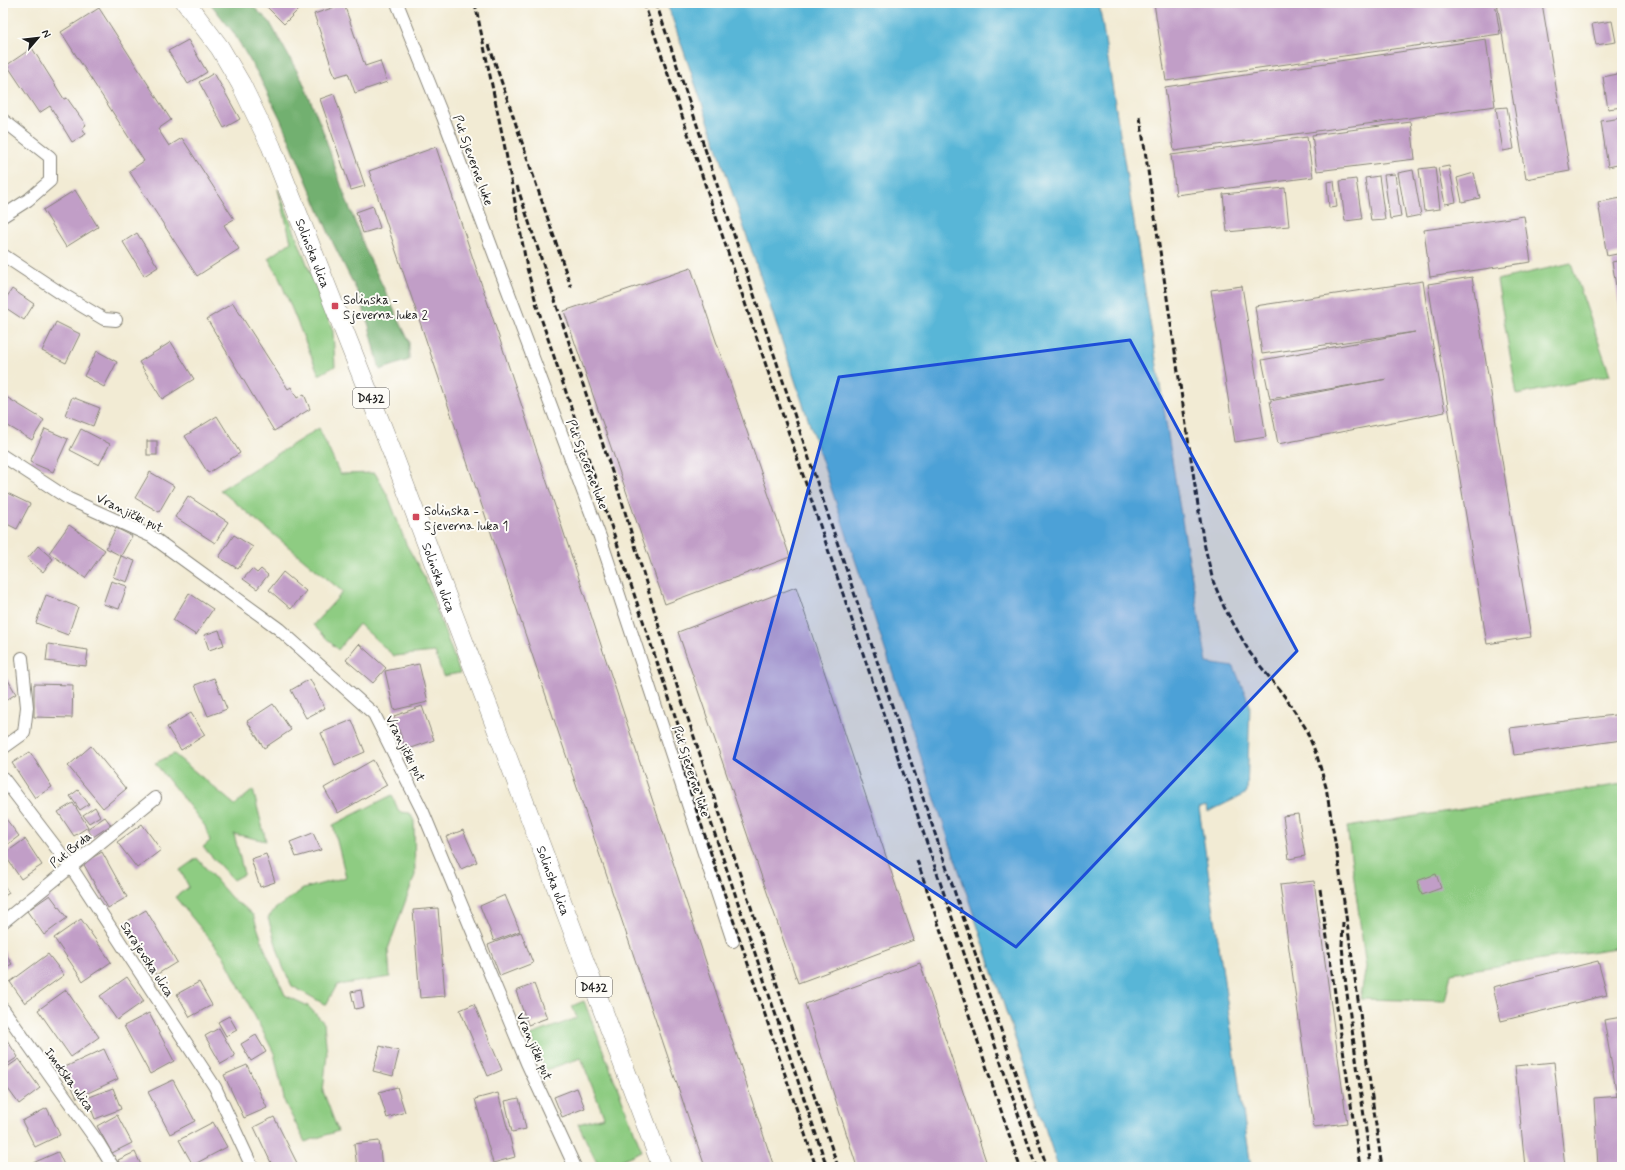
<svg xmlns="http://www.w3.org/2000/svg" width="1625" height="1170" viewBox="0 0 1625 1170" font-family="Mynerve,sans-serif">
<rect width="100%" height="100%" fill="#fdfcf7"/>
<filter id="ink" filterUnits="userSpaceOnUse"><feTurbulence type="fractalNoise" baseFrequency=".025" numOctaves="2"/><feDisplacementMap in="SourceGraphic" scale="8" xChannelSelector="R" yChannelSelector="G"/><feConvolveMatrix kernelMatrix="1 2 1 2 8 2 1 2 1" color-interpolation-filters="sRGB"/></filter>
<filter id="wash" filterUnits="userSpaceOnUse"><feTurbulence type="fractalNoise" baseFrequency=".012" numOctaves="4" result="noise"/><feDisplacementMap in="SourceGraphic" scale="16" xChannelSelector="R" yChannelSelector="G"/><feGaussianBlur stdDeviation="0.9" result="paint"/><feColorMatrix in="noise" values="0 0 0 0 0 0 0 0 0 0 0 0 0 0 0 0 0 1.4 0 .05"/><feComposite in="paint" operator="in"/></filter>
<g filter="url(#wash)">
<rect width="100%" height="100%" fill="#f2ebd4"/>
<g fill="#8ecc82" stroke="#55744f">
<polygon points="278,189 333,331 335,366 319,375 278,275 268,258 291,242"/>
<polygon points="1571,263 1610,375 1517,395 1497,280"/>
<polygon points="319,428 340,474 375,473 389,498 406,544 425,578 460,673 443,676 435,652 394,656 359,624 338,650 313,625 343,592 220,490"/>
<polygon points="174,754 235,805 253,790 266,841 234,834 244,874 233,880 203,847 210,841 205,826 155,763"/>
<polygon points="1622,784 1622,947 1451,973 1445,1001 1360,999 1366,967 1347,827"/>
<polygon points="392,795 399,812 410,813 414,821 415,875 388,949 390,977 337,985 326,1005 292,986 283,967 268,918 275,909 303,889 346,877 333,825"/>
<polygon points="197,858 235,902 243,906 253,915 266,952 285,995 308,1006 324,1023 327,1054 323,1091 338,1131 305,1142 285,1103 274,1053 223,955 175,897 189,887 180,870"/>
<polygon points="584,1001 642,1151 605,1167 599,1167 578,1124 604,1117 581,1058 545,1070 531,1035 577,1018 572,1006"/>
</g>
<polygon fill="#72b070" stroke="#476646" points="210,3 249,3 269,21 302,80 322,128 342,188 366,251 409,341 409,360 380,370 369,326 359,295 333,243 280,118 258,74 233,32"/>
<polygon fill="#59b6d7" stroke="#3a697a" points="667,3 1099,3 1178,497 1207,663 1234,667 1250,705 1247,793 1208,812 1207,806 1199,808 1251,1167 1058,1167 715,141"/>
<g id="blocks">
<g fill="#c19ec7">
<polygon points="263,3 305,3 284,24"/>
<polygon points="1154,3 1495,3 1500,34 1166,81"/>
<polygon points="1497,3 1542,3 1570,171 1526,179"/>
<polygon points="344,4 365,66 380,61 387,82 355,93 348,73 335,77 314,14"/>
<polygon points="99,8 171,120 158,129 169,146 182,138 234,219 224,225 239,249 197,276 129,171 144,161 61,32"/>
<polygon points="1612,21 1616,42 1596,45 1592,24"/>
<polygon points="1486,39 1495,106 1174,151 1165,87"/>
<polygon points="188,40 207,72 188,84 168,51"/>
<polygon points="32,48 64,99 67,98 86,125 82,128 86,134 72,142 50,106 39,113 7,65"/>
<polygon points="214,73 240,119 224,128 199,82"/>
<polygon points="1622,73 1622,107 1608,109 1603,77"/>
<polygon points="334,94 365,186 351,190 320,99"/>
<polygon points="1507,107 1514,149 1503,151 1496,108"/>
<polygon points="1622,118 1622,164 1608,167 1601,121"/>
<polygon points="1411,122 1415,159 1317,171 1312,135"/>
<polygon points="1307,137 1313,177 1176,195 1171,155"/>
<polygon points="436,147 774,1167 705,1167 369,171"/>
<polygon points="1449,166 1456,202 1445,204 1438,168"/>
<polygon points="1435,167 1440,209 1424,211 1419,169"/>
<polygon points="1413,170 1421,215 1406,218 1398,173"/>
<polygon points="1474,173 1480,198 1462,202 1457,178"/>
<polygon points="1395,174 1401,217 1390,219 1384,175"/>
<polygon points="1379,176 1385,220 1371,221 1365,178"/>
<polygon points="1356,179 1362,219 1345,221 1340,181"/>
<polygon points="1334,181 1337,207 1329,208 1327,182"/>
<polygon points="1285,188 1289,226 1227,232 1223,194"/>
<polygon points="75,190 98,227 66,247 43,210"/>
<polygon points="1622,198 1622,253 1607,256 1598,202"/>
<polygon points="373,206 380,228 363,233 356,212"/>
<polygon points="1524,216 1531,262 1430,277 1424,230"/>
<polygon points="137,233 158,267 144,276 123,242"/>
<polygon points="1622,260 1622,316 1621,316 1612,262"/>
<polygon points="691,268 790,557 665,604 564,311"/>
<polygon points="1472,277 1531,637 1487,644 1428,284"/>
<polygon points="1423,281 1430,330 1445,412 1278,444 1270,401 1387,379 1270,399 1262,360 1415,332 1262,354 1255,306"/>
<polygon points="1242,286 1266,437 1235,442 1211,290"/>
<polygon points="12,289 34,304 24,320 3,306 3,303"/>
<polygon points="233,303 288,389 291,387 297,398 304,394 310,409 274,431 207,319"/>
<polygon points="56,322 80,334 66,363 42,351"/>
<polygon points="171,342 194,379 162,399 139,362"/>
<polygon points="97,351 117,362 104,387 84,376"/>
<polygon points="3,395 44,420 32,440 3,423"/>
<polygon points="72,397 100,408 93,426 65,415"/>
<polygon points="217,416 240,453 208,473 185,436"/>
<polygon points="45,429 68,439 53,472 30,462"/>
<polygon points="81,429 110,444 99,465 70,450"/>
<rect x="147" y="441" width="10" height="14"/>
<polygon points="150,472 174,486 159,512 135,498"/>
<polygon points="3,491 30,504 17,529 3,522"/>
<polygon points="188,496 228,522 215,543 175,517"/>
<polygon points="69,525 105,550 85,578 49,553"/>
<polygon points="116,528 132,536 121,556 106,548"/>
<polygon points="234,535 253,547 238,569 219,557"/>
<polygon points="38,546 53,559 43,572 27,559"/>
<polygon points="121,556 135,561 127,582 113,577"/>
<polygon points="252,569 257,573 261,569 268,575 257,589 243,579"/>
<polygon points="283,572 306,591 291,609 269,590"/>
<polygon points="111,581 127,586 119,609 103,604"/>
<polygon points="796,587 914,940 798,983 678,632"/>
<polygon points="189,593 213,609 196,635 173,620"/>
<polygon points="46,595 78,607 68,635 36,623"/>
<polygon points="219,630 224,645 209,650 204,635"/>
<polygon points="48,644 88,650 86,666 46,661"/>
<polygon points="359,644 386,668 373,683 346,660"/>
<polygon points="419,664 428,702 394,710 385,671"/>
<polygon points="3,671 16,694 3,702"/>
<polygon points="214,678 227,709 208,716 195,685"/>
<polygon points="310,679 325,708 306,718 291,690"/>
<polygon points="34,684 73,685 72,718 34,717"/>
<polygon points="273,704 291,730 264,748 247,721"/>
<polygon points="422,706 434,740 406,750 394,716"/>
<polygon points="191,713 205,735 181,750 167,727"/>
<polygon points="1622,714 1622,740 1514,755 1510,728"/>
<polygon points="352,720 365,752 335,765 321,733"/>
<polygon points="91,746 126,789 103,808 68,766"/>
<polygon points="30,752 52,787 35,798 12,763"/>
<polygon points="373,760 387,785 338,813 324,788"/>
<polygon points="78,790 89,804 80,810 70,796"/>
<polygon points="73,803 88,827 74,836 58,812"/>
<polygon points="95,807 100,816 89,823 83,815"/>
<polygon points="1298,814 1305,856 1289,859 1283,816"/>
<polygon points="105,817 111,825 93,837 87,829"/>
<polygon points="6,819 19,836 3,848 3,822"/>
<polygon points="142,824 161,850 137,868 117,842"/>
<polygon points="463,830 477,862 461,869 446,837"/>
<polygon points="313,833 321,850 296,857 290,842"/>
<polygon points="25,839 42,865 21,879 4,854"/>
<polygon points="102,852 127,897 108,908 83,863"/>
<polygon points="266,854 275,882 260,887 251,859"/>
<polygon points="1436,874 1441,888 1422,895 1417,881"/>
<polygon points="1314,881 1347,1123 1314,1127 1280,885"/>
<polygon points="3,884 9,893 3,897"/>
<polygon points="50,895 67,918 44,935 27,911"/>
<polygon points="505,895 520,931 494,941 480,906"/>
<polygon points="438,908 445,996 420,998 413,910"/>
<polygon points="146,910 177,962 156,975 124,923"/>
<polygon points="81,919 111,962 83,981 54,938"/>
<polygon points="521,932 533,963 500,976 488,945"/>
<polygon points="3,950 12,964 3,969"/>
<polygon points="48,954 64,975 25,1003 10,982"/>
<polygon points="1598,961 1607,995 1501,1021 1493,987"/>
<polygon points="920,963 988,1167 857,1167 805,1004"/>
<polygon points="127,977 144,1001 117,1020 100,996"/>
<polygon points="199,982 212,1005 190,1017 177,994"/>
<polygon points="534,984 547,1018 528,1025 516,991"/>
<polygon points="66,990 99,1037 71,1057 38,1010"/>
<polygon points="361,990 364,1007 355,1009 351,992"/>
<polygon points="474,1004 502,1070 488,1076 460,1010"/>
<polygon points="149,1013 174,1061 150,1074 124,1026"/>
<polygon points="229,1016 237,1030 226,1036 218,1022"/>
<polygon points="1622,1017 1622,1095 1617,1096 1604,1020"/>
<polygon points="219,1028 235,1056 221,1064 205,1036"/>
<polygon points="3,1034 18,1057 3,1067"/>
<polygon points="256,1035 266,1052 251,1061 241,1044"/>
<polygon points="380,1046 399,1051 393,1076 373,1071"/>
<polygon points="104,1049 118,1079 77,1098 63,1068"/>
<polygon points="19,1059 40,1088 19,1104 3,1082 3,1070"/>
<polygon points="1554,1062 1565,1167 1525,1167 1515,1066"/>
<polygon points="247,1065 267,1108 244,1118 224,1075"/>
<polygon points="173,1080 195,1121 170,1134 148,1092"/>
<polygon points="397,1087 405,1112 387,1118 379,1092"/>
<polygon points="113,1088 121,1109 95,1119 87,1098"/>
<polygon points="577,1088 585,1108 562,1117 554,1097"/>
<polygon points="498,1093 515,1157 493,1163 475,1099"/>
<polygon points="1622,1096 1622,1167 1598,1167 1594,1098"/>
<polygon points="519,1098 526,1129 512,1132 505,1101"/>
<polygon points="47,1108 60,1135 35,1147 22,1121"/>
<polygon points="117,1115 132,1143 112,1153 97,1126"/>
<polygon points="274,1117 299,1167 273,1167 254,1127"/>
<polygon points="213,1122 227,1147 193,1165 179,1140"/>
<polygon points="379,1141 382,1167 357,1167 354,1144"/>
<polygon points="58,1152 65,1167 34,1167 33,1163"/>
<polygon points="135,1152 142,1167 121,1167 118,1160"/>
</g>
</g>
</g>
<g filter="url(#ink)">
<use href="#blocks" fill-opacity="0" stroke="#878478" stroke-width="1"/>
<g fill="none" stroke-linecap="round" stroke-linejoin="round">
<g stroke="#878478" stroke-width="14">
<g id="minor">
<polyline points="397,3 443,117 600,537 733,941"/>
<polyline points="3,120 50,157 50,181 28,200 3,216"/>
<polyline points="3,255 62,294 104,319 116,320"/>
<polyline points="3,456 69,499 151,536 279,629 374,714 423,812 527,1063 575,1167"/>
<polyline points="3,748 24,733 27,707 22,658"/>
<polyline points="3,778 71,867 215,1087 252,1167"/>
<polyline points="3,922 155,798"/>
<polyline points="3,1009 99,1144 113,1167"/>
</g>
</g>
<g stroke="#878478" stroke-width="20">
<g id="primary">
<path id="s1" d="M186 3 220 48 241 84 271 146 394 457 662 1167"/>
</g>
</g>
<use href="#minor" stroke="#fff" stroke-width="12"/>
<use href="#primary" stroke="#fff" stroke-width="19"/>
<g stroke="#1c1c1c" stroke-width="3" stroke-dasharray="6 3" stroke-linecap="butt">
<polyline points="475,3 506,153 527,268 537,306 827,1167"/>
<polyline points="644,3 1036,1167"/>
<polyline points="656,3 1047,1167"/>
<polyline points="489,45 571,287"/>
<polyline points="1140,117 1203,539 1213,581 1224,607 1250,653 1285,697 1305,727 1317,756 1326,787 1338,860 1382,1167"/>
<polyline points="517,186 623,505 673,674 838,1167"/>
<polyline points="675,729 687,782 816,1167"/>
<polyline points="917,860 1020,1167"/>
<polyline points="1320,889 1360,1167"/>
<polyline points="1343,922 1342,946 1346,986 1371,1167"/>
</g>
</g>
</g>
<path fill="#1d4ed8" fill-opacity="0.2" stroke="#1d4ed8" stroke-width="3" stroke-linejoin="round" d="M1130 340 1297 651 1016 947 734 759 839 377Z"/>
<g fill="#d1495b" stroke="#fdfcf7" stroke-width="1.5">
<rect x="331" y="302" width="8" height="8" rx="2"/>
<rect x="412" y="513" width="8" height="8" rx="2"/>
</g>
<g text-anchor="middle" stroke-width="4" stroke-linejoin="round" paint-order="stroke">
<g fill="#fdfcf7" stroke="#605f5e" stroke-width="1">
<rect x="353" y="388" width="36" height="20" rx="3"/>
<rect x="576" y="977" width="36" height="20" rx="3"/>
</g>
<g font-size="12" font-weight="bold" fill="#1c1c1c">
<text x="371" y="402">D432</text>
<text x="594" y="991">D432</text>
</g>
<g font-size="13" fill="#1c1c1c" stroke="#fdfcf7">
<text transform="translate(474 160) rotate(70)" y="5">Put Sjeverne luke</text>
<text dy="5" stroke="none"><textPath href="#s1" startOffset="282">Solinska ulica</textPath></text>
<text transform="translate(588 464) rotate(69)" y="5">Put Sjeverne luke</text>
<text transform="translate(130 512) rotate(26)" y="5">Vranjički put</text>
<text dy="5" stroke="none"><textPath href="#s1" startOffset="630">Solinska ulica</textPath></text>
<text transform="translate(406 748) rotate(63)" y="5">Vranjički put</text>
<text transform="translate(692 771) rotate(72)" y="5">Put Sjeverne luke</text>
<text transform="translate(70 849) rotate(-39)" y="5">Put Brda</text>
<text dy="5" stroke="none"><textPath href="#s1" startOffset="954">Solinska ulica</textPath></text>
<text transform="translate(148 959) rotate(57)" y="5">Sarajevska ulica</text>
<text transform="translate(535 1046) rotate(67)" y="5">Vranjički put</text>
<text transform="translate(70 1079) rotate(54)" y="5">Imotska ulica</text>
</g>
<g font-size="13" fill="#1c1c1c" stroke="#fdfcf7" text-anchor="start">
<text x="343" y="304">Solinska -<tspan x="343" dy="15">Sjeverna luka 2</tspan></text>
<text x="424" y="515">Solinska -<tspan x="424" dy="15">Sjeverna luka 1</tspan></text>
</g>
</g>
<rect width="1625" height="1170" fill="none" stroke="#fdfcf7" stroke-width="16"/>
<g transform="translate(38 38) rotate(62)" stroke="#fdfcf7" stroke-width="3" paint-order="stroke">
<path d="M0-3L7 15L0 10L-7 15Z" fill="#1c1c1c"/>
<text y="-6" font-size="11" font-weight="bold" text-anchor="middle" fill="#1c1c1c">N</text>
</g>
</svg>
